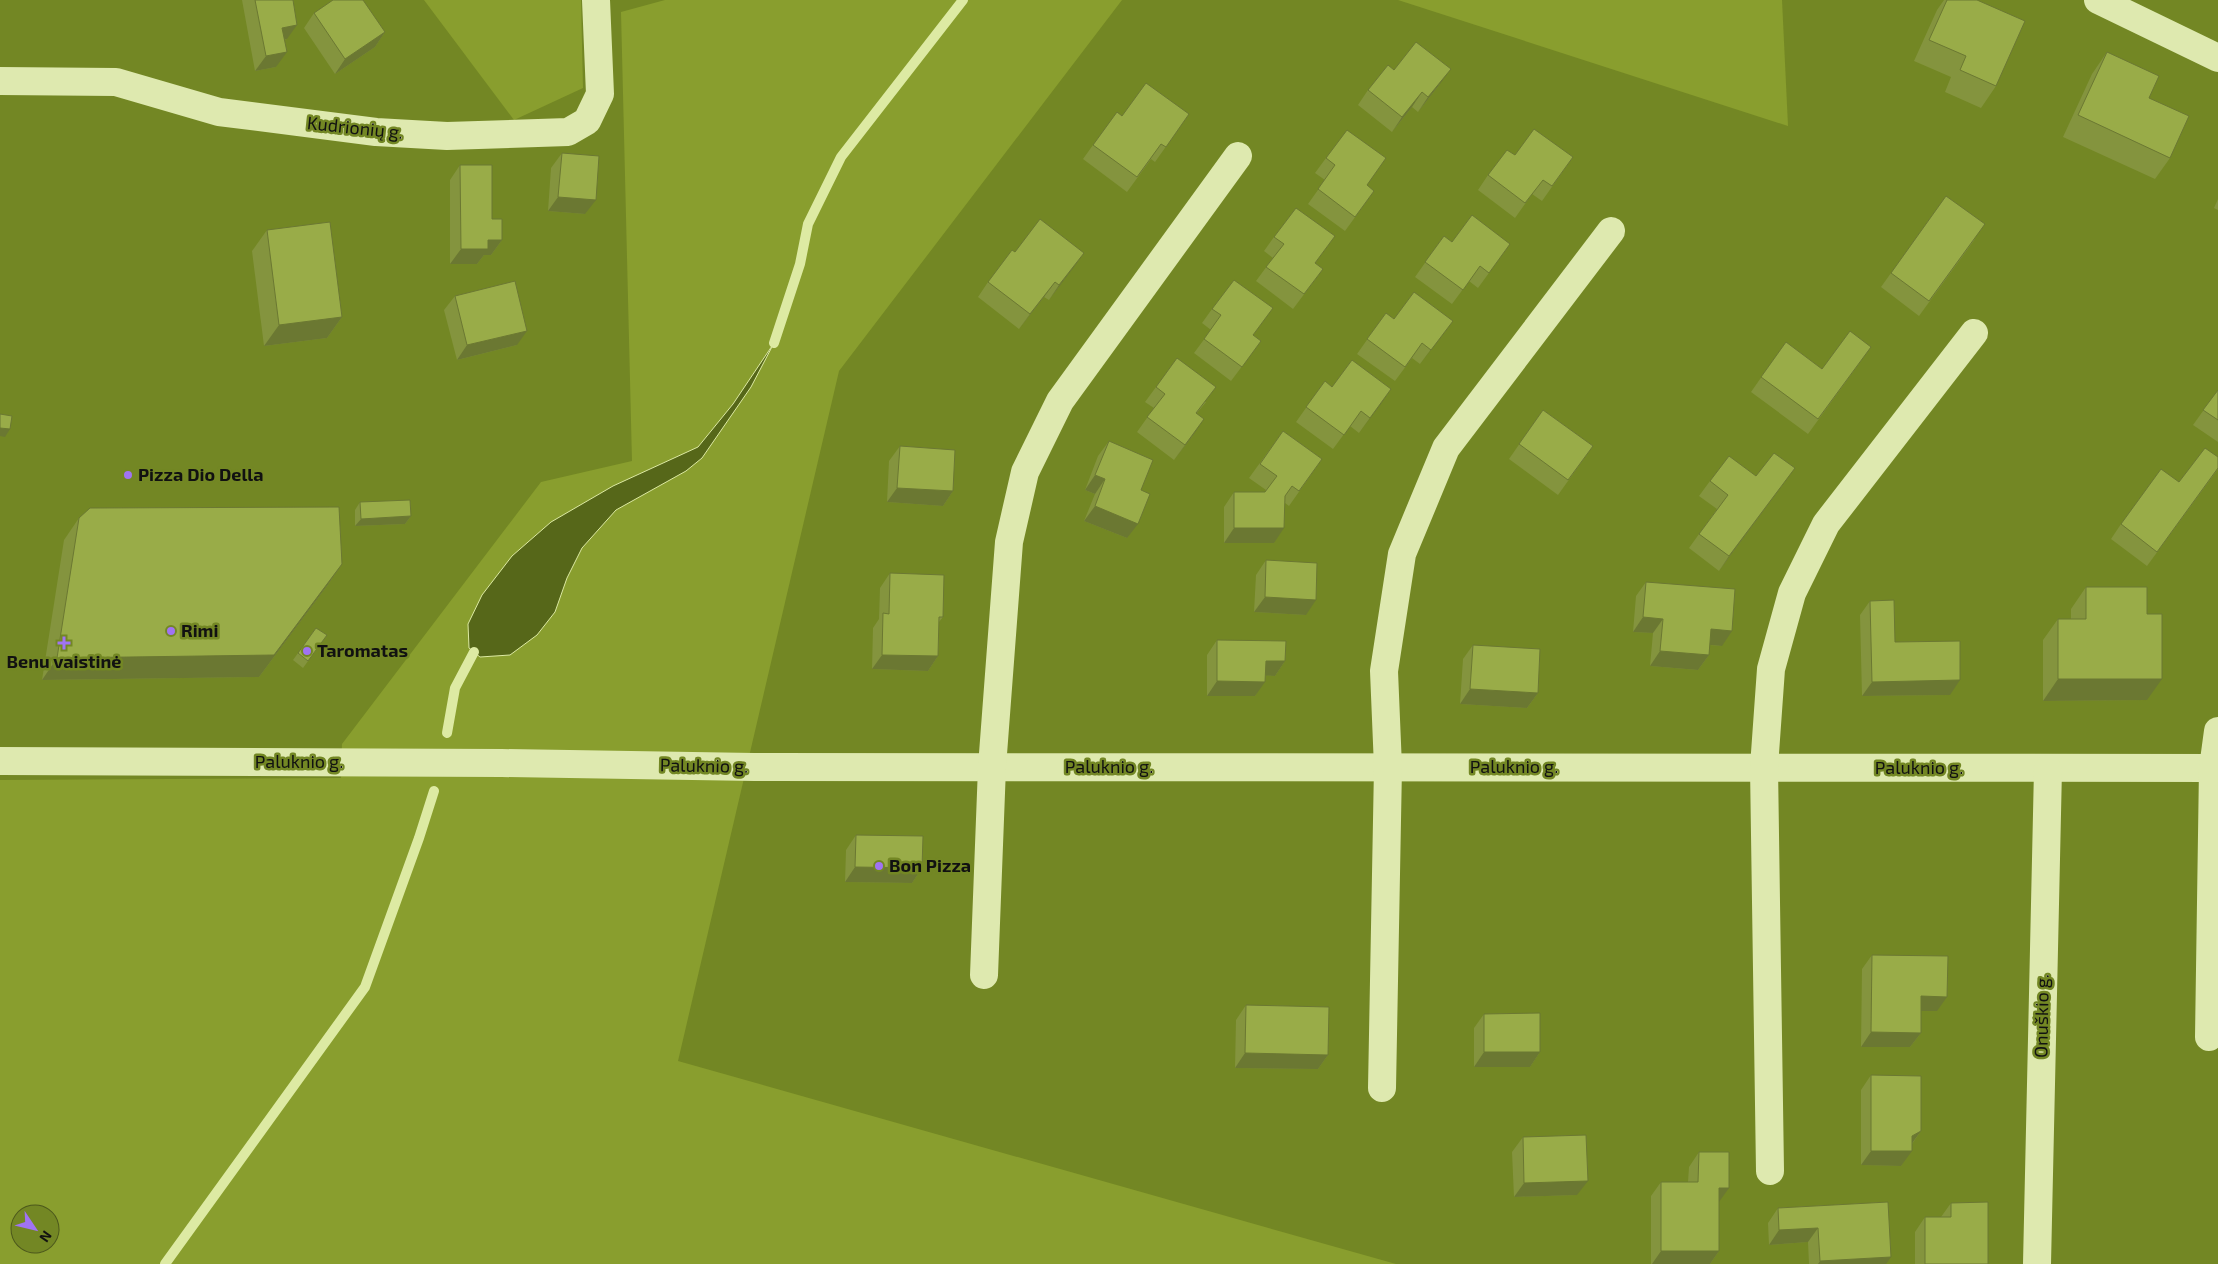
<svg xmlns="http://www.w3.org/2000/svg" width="2218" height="1264" viewBox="0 0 2218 1264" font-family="'Exo 2',sans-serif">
<rect width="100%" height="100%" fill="#738724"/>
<g fill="#899e2e" fill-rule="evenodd">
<polygon points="424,0 581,0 583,88 514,120"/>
<path d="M665 0H1122L839 371 678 1061 1396 1264H0V780L341 778 342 744 541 482 632 461 621 12ZM772 346 751 387 702 458 686 471 616 510 582 548 567 578 555 612 537 635 512 556 551 522 613 486 698 447 733 404ZM20 1214H50V1244H20Z"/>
<polygon points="1398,0 1782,0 1788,126"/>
</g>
<polygon fill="#566719" stroke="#ddeaa3" points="774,343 751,387 702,458 686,471 616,510 582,548 567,578 555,612 537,635 510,655 480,657 469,648 468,624 482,595 512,556 551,522 613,486 698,447 733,404"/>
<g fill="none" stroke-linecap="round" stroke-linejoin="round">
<g stroke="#ddeaa3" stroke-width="10">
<polyline points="774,343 800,264 808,224 841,157 963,0"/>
<polyline points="447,733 455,688 474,652"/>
<polyline points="165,1264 365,987 419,838 434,791"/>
</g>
<g stroke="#dee9af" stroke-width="28">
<polyline points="2098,0 2218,58"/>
<polyline points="0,81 116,82 219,112 376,132 447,136 568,132 587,121 600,94 596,0"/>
<polyline points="0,761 502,763 754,767 2218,768"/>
<polyline points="984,975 992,767 1009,542 1025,472 1060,401 1238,156"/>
<polyline points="2209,1037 2213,768 2218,731"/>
<polyline points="1382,1088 1388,767 1384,671 1402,554 1446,448 1611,231"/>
<polyline points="1770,1171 1764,767 1771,669 1792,593 1826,524 1974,333"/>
<polyline points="2037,1264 2048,769"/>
</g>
</g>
<g fill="#84943e">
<polygon points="242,0 293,0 287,39 284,40 276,67 255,71"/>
<polygon points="1944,0 1977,0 1996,86 1981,108 1945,92 1951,77 1914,61 1937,10"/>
<polygon points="314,13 385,32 375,47 335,74 304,28"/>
<polygon points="2107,52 2149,98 2170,158 2155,179 2063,137 2092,74"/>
<polygon points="1394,70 1440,84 1418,112 1412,107 1392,132 1358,105 1368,90"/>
<polygon points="1189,114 1155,162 1151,159 1127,192 1083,159 1093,145 1122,116"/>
<polygon points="562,153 585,214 548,211 551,168"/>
<polygon points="1515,155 1573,157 1542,201 1532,194 1515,218 1478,190 1488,175"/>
<polygon points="1326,158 1374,191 1345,231 1308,204 1325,180 1315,173"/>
<polygon points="460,165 492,219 502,240 491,255 484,255 477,264 450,264 450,180"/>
<polygon points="2218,199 2218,210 2214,208"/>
<polygon points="267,230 342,317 327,338 264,346 252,251"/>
<polygon points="1335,236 1315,263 1323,269 1293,309 1256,281 1273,258 1264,251 1274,237"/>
<polygon points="1444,236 1452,242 1510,244 1478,288 1469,281 1452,304 1415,277"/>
<polygon points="1975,239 1919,316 1881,287 1891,273"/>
<polygon points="1015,252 1084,253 1049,300 1044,297 1019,329 978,297 988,282"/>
<polygon points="455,296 517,345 457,360 444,310"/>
<polygon points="1273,308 1253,335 1261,341 1231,381 1194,353 1211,330 1202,323 1212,309"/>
<polygon points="1386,313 1394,319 1442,335 1420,364 1412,358 1395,381 1357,354"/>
<polygon points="1786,342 1822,369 1861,361 1808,434 1751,392"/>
<polygon points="1325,381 1332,387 1391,389 1359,433 1350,426 1333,449 1296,422"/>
<polygon points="1156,387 1206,402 1196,414 1194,434 1174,460 1137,432 1154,408 1145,402"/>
<polygon points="2218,390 2218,442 2193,425"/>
<polygon points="1543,410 1593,446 1558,495 1509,459"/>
<polygon points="1283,431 1322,459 1289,506 1285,503 1274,543 1224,543 1224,507 1234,492 1265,492 1266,490 1249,478"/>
<polygon points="1109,441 1141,490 1127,538 1084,521 1095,494 1085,490 1098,456"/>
<polygon points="900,446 953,491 943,506 887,502 889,461"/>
<polygon points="2218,469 2147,566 2111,539 2121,524 2179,482"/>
<polygon points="1756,476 1784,483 1719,571 1689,548 1717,509 1699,496 1710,481"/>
<polygon points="360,502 411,516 405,524 355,526 355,510"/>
<polygon points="79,518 342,564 327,586 259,677 42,680 64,540"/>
<polygon points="1266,560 1306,615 1254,612 1256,575"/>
<polygon points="890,573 943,617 939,622 938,656 928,671 872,669 873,628 879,619 880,588"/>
<polygon points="1646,582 1722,646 1709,645 1709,655 1698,670 1650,666 1653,633 1633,632 1636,596"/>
<polygon points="2086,587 2147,614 2147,700 2043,701 2043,640 2058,619 2071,619 2071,609"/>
<polygon points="1870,601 1895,642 1950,695 1862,696 1860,615"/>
<polygon points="316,628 327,635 303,668 293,660"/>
<polygon points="1217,640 1285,661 1275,676 1266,675 1255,696 1207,696 1207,655"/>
<polygon points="1473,645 1538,693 1527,708 1460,704 1463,659"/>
<polygon points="856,835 922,868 912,883 845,882 846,850"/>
<polygon points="1872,955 1937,1011 1921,1011 1921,1033 1910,1047 1861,1047 1862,969"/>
<polygon points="1246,1005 1328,1055 1318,1069 1235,1068 1236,1020"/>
<polygon points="1484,1014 1540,1052 1530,1067 1474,1067 1474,1028"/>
<polygon points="1871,1075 1921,1131 1912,1144 1901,1166 1861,1165 1861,1090"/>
<polygon points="1523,1137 1577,1195 1514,1197 1512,1152"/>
<polygon points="1699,1152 1719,1201 1719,1251 1710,1264 1651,1264 1651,1196 1661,1182 1688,1182 1689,1167"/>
<polygon points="1888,1202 1886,1264 1809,1264 1808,1242 1769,1245 1768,1223 1778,1208"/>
<polygon points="1951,1203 1988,1264 1915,1264 1915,1232 1925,1217 1941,1217"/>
</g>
<g fill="#6b7832">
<polygon points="297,25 287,39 272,42 282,28"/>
<polygon points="385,32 375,47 335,74 345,59"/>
<polygon points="287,52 276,67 255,71 266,56"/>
<polygon points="1451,69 1440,84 1418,112 1428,97"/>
<polygon points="1422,92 1412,107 1392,132 1402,117"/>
<polygon points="558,197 596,200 585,214 548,211"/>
<polygon points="488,240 502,240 491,255 484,255 477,264 450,264 461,249"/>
<polygon points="1084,253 1074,267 1049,300 1059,285"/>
<polygon points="1055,282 1044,297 1019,329 1030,314"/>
<polygon points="342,317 327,338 264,346 279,325"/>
<polygon points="1453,321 1442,335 1420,364 1431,350"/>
<polygon points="527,331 517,345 457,360 467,345"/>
<polygon points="1391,389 1381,404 1359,433 1370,418"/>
<polygon points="1204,419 1194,434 1174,460 1185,445"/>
<polygon points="0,428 10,429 5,437 0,436"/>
<polygon points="1795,468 1784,483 1719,571 1729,556"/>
<polygon points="1095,475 1105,479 1095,494 1085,490"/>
<polygon points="897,488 953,491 943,506 887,502"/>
<polygon points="1095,506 1138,524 1127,538 1084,521"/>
<polygon points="411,516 405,524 355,526 361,519"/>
<polygon points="1234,528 1284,528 1274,543 1224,543"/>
<polygon points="342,564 327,586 259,677 42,680 57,658"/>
<polygon points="1265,597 1316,600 1306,615 1254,612"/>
<polygon points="1643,617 1663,619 1653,633 1633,632"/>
<polygon points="1711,629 1732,631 1722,646 1701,644"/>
<polygon points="1660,651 1709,655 1698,670 1650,666"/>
<polygon points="882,655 938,656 928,671 872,669"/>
<polygon points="1266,661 1285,661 1275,676 1256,675"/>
<polygon points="2058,679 2162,679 2147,700 2043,701"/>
<polygon points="1960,680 1950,695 1862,696 1872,682"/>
<polygon points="1217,681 1265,682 1255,696 1207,696"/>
<polygon points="1470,689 1538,693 1527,708 1460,704"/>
<polygon points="855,867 922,868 912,883 845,882"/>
<polygon points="1921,996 1947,997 1937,1011 1911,1011"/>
<polygon points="1871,1032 1921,1033 1910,1047 1861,1047"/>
<polygon points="1484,1052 1540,1052 1530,1067 1474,1067"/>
<polygon points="1245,1053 1328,1055 1318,1069 1235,1068"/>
<polygon points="1921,1131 1910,1146 1912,1136"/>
<polygon points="1871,1151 1912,1151 1901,1166 1861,1165"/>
<polygon points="1588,1181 1577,1195 1514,1197 1524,1183"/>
<polygon points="1719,1188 1729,1188 1719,1202"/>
<polygon points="1818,1228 1808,1242 1769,1245 1779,1230"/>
<polygon points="1661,1251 1719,1251 1710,1264 1652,1264"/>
<polygon points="1891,1257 1886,1264 1818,1264 1820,1261"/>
</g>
<g fill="#99ac48" stroke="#6b7832">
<polygon points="255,0 293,0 297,25 282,28 287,52 266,56"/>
<polygon points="333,0 363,0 385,32 345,59 314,13"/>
<polygon points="1947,0 1977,0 2025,21 1996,86 1960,70 1966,56 1929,40"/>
<polygon points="1416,42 1451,69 1428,97 1422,92 1402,117 1368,90 1388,65 1394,70"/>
<polygon points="2107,52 2159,76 2149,98 2189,116 2170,158 2078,115"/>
<polygon points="1146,83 1189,114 1166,147 1161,144 1137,177 1093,145 1117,112 1122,116"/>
<polygon points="1534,129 1573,157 1552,186 1543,180 1525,203 1488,175 1507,150 1515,155"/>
<polygon points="1347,130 1386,158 1367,185 1374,191 1355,217 1318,189 1335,165 1326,158"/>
<polygon points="562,153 599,156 596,200 558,197"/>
<polygon points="460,165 492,165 492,219 502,219 502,240 488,240 488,249 461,249"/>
<polygon points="1946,196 1985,224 1929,301 1891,273"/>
<polygon points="1296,208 1335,236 1315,263 1323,269 1304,294 1266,267 1284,244 1274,237"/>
<polygon points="1472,215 1510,244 1489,273 1480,266 1463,290 1425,262 1444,236 1452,242"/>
<polygon points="1040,219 1084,253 1059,285 1055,282 1030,314 988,282 1012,250 1015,252"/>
<polygon points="330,222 342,317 279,325 267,230"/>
<polygon points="1234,280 1273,308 1253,335 1261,341 1242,367 1204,339 1221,315 1212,309"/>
<polygon points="515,281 527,331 467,345 455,296"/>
<polygon points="1414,292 1453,321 1431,350 1422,343 1405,367 1367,339 1386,313 1394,319"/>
<polygon points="1850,331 1871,347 1818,419 1761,377 1786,342 1822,369"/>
<polygon points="1177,358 1216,387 1196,413 1204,419 1185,445 1147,417 1165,394 1156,387"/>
<polygon points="1352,360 1391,389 1370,418 1361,411 1344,435 1306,407 1325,381 1332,387"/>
<polygon points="2218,390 2218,420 2203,410"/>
<polygon points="1543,410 1593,446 1568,480 1519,444"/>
<polygon points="0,414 12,416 10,429 0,428"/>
<polygon points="1283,431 1322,459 1299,491 1292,486 1285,496 1284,528 1234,528 1234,492 1265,492 1277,476 1260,464"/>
<polygon points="1109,441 1153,460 1141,490 1150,494 1138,524 1095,506 1105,479 1095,475"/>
<polygon points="900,446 955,450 953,491 897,488"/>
<polygon points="2205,448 2218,457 2218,468 2157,552 2121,524 2161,469 2179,482"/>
<polygon points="1774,453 1795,468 1729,556 1699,534 1728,495 1710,481 1729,456 1756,476"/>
<polygon points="410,500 411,516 361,519 360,502"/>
<polygon points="339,507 342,564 274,655 57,658 79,518 90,508"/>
<polygon points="1266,560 1317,563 1316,600 1265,597"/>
<polygon points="890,573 944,575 943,617 939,617 938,656 882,655 883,613 889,614"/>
<polygon points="1646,582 1735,589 1732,631 1711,629 1709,655 1660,651 1663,619 1643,617"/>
<polygon points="2086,587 2147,587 2147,614 2162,614 2162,679 2058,679 2058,619 2086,619"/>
<polygon points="1894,600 1895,642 1960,641 1960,680 1872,682 1870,601"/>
<polygon points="316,628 327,635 308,661 298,653"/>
<polygon points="1217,640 1286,641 1285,661 1266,661 1265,682 1217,681"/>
<polygon points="1473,645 1540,649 1538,693 1470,689"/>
<polygon points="856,835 923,836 922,868 855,867"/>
<polygon points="1872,955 1948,956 1947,997 1921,996 1921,1033 1871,1032"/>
<polygon points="1246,1005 1329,1007 1328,1055 1245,1053"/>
<polygon points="1540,1013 1540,1052 1484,1052 1484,1014"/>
<polygon points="1871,1075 1921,1076 1921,1131 1912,1136 1912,1151 1871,1151"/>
<polygon points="1586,1135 1588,1181 1524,1183 1523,1137"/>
<polygon points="1699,1152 1729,1152 1729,1188 1719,1188 1719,1251 1661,1251 1661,1182 1698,1182"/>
<polygon points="1888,1202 1891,1257 1820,1261 1818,1228 1779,1230 1778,1208"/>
<polygon points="1988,1202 1988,1264 1925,1264 1925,1217 1951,1217 1951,1203"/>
</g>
<g fill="#a073f3" stroke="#738724" stroke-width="2">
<circle cx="128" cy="475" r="5"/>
<circle cx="171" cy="631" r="5"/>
<path d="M61.5 635.5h5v5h5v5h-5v5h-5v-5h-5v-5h5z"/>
<circle cx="307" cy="651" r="5"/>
<circle cx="879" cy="866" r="5"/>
</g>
<g text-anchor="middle" stroke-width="5" stroke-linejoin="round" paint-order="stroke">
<g font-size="18" fill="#111" stroke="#738724">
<text transform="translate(355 128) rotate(6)" y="6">Kudrionių g.</text>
<text x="299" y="768">Paluknio g.</text>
<text transform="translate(704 766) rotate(1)" y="6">Paluknio g.</text>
<text x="1109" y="773">Paluknio g.</text>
<text x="1514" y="773">Paluknio g.</text>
<text x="1919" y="774">Paluknio g.</text>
<text transform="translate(2042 1016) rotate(-89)" y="6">Onuškio g.</text>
</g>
<g font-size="18" font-weight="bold" fill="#111" stroke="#738724" text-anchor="start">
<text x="138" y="481">Pizza Dio Della</text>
<text x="181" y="637">Rimi</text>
<text x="317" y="657">Taromatas</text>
<text x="64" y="668" text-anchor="middle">Benu vaistinė</text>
<text x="889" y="872">Bon Pizza</text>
</g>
</g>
<g transform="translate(35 1229) rotate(125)"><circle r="24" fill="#738724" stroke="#4c581c"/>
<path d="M0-4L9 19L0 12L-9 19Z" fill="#a073f3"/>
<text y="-8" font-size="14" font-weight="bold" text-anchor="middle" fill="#111111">N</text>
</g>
</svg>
